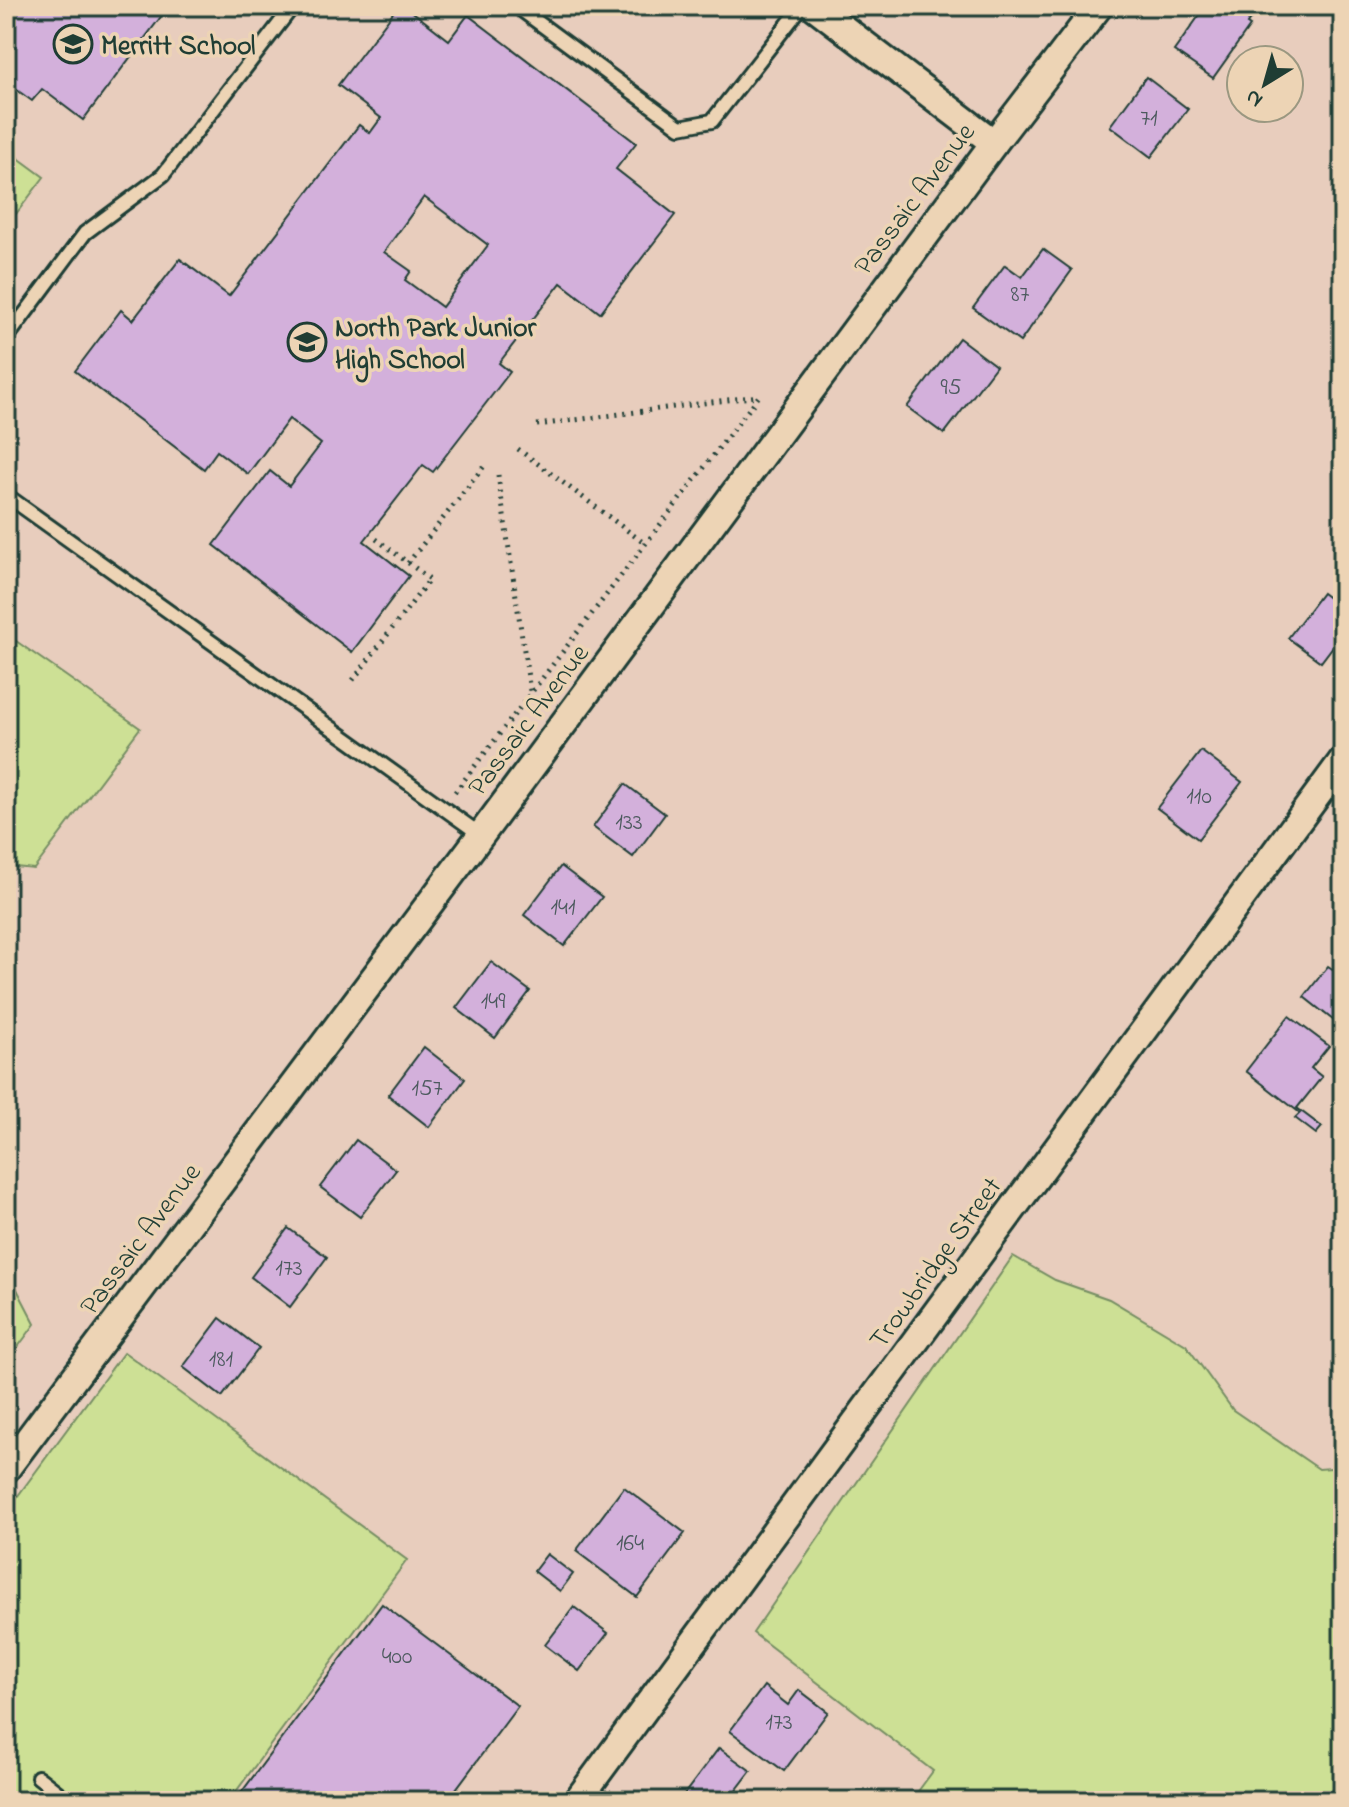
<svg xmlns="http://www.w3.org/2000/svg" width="1349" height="1807" viewBox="0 0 1349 1807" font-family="'Indie Flower',sans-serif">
<rect width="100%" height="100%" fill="#e8cdbd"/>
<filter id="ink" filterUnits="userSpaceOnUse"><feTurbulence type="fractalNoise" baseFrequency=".0125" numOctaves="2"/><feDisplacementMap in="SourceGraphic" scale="16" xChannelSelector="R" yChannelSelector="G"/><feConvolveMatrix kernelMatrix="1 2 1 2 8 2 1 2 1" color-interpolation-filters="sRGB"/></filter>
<g filter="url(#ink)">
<g fill="#cde095" stroke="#768e64" stroke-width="2">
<polygon points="6,149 44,177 6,227"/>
<polygon points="6,634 140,728 34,869 6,866"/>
<polygon points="1013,1256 1055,1280 1109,1299 1186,1345 1233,1410 1319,1469 1343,1467 1343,1801 911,1801 933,1771 753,1633"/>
<polygon points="6,1268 35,1324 6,1363"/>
<polygon points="124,1352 407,1560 229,1801 6,1801 6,1512"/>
</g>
<g fill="#d3b0db" stroke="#1f3d34" stroke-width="2" fill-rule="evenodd">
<polygon points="6,6 169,6 83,120 42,89 32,101 6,82"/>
<path d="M398 6H405L449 40 468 15 636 143 616 169 675 215 600 313 561 283 499 363 510 372 433 472 423 465 364 541 409 576 352 652 214 545 270 471 289 486 321 444 289 419 248 474 217 451 204 469 75 371 121 310 133 320 180 259 229 296 359 125 370 133 381 118 338 85ZM424 197 488 245 442 307 405 280 411 271 384 252Z"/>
<polygon points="1206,6 1259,6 1247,24 1250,26 1213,78 1174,51"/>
<polygon points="1146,77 1188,109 1151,157 1110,126"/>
<polygon points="1043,249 1072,270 1020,342 973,308 1005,265 1022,277"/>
<polygon points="959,338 996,366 944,434 907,407"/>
<polygon points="1322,593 1343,609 1343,633 1321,662 1288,638"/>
<polygon points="1201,751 1242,782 1198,839 1157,808"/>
<polygon points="625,784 665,814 633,857 593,827"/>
<polygon points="561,866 602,897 564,946 524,915"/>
<polygon points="491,962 530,991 495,1038 456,1008"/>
<polygon points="1328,966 1343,976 1343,1028 1304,997"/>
<polygon points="1289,1016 1329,1046 1311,1068 1322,1077 1297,1108 1322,1127 1316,1134 1295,1118 1300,1113 1246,1071"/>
<polygon points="424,1047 465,1079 429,1127 388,1095"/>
<polygon points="356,1140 396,1170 360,1217 320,1187"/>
<polygon points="288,1228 327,1257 290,1307 251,1277"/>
<polygon points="220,1318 259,1348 222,1397 183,1367"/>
<polygon points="624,1487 685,1533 637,1597 576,1551"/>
<polygon points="547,1554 573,1574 560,1591 534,1571"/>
<polygon points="382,1604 518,1706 447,1801 235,1801"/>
<polygon points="574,1607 608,1633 579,1671 545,1645"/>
<polygon points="764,1686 788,1705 799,1690 828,1712 784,1771 730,1731"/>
<polygon points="719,1748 751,1771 728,1801 679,1801"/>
</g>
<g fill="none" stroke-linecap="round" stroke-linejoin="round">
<g stroke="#1f3d34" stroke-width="18">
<g id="service">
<polyline points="516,6 680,127 712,121 802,6"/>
<polyline points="6,339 85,233 163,175 293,6"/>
<polyline points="6,495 481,835"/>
<polyline points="38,1777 69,1801"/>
</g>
</g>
<g stroke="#1f3d34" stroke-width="32">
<g id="minor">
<polyline points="814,6 994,143"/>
<polyline points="6,1469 481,835 994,143 1099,6"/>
<polyline points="577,1801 1343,760"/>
</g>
</g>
<g stroke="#1f3d34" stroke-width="5" stroke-dasharray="2 6" stroke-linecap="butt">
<polyline points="537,425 758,396"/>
<polyline points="518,449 644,543"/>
<polyline points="498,475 530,691"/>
<polyline points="408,563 485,465"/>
<polyline points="353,680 430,579 372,536"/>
<polyline points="455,792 759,396"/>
</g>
<use href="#service" stroke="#edd4b5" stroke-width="12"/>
<use href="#minor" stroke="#edd4b5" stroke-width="26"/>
</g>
</g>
<defs>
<g id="school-ring" transform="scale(2)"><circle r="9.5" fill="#edd4b5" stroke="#1f3d34" stroke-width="1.5"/><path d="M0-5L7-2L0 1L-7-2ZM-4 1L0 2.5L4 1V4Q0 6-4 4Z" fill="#1f3d34"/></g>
</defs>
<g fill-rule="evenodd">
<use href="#school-ring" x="73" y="44"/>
<use href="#school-ring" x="307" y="342"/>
</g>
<g text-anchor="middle" stroke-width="7" stroke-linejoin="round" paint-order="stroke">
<g font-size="24" fill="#4c5a5e">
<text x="1149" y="125">71</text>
<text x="1020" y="301">87</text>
<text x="951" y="394">95</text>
<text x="1199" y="803">110</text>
<text x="629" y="829">133</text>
<text x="563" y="914">141</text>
<text x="493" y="1008">149</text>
<text x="427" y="1095">157</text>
<text x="289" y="1275">173</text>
<text x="221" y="1366">181</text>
<text x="630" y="1550">164</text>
<text x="397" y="1663">400</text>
<text x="779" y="1729">173</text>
</g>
<g font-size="28" font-weight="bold" fill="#1f3d34" stroke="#edd4b5" text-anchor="start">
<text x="101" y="54">Merritt School</text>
<text x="335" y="336">North Park Junior<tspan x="335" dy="32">High School</tspan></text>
</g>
<g font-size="28" fill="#1f3d34" stroke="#edd4b5">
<text transform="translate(913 198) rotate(-53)" y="10">Passaic Avenue</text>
<text transform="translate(527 719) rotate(-53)" y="10">Passaic Avenue</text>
<text transform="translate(139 1238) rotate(-53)" y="10">Passaic Avenue</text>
<text transform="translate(934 1262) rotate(-54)" y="10">Trowbridge Street</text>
</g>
</g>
<rect width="1349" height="1807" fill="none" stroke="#edd4b5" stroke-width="32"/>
<rect x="16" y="16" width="1317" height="1775" fill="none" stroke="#1f3d34" stroke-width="3" filter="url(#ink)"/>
<g transform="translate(1265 84) rotate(217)"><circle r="38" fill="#edd4b5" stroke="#9b9881" stroke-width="2"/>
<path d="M0-6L14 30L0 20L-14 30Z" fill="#1f3d34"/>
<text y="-12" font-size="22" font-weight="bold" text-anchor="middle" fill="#1f3d34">N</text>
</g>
</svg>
